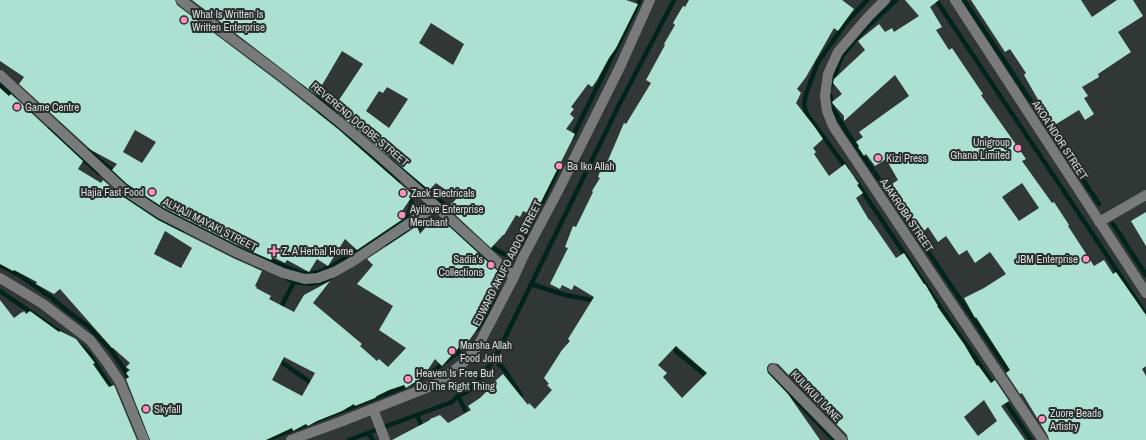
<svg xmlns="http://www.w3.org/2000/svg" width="1146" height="440" viewBox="0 0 1146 440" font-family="'Archivo Narrow',sans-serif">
<rect width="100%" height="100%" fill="#313735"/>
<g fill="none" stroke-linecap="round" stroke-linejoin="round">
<g stroke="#00231b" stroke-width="4.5">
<polyline points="936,0 1106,254 1146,315"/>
<polyline points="964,0 1099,204"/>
<polyline points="0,85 14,98"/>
<polyline points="301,85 340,115"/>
<polyline points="830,88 842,56 861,33 896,0"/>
<polyline points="830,95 833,109 848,134 890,195 1011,375"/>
<polyline points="318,113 346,134 398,182"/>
<polyline points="49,129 99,173"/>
<polyline points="572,138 640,0"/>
<path d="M89 151 126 183 157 205 218 237 266 259 302 273 310 274 319 272 334 265 405 219C411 208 414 205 409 193"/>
<polyline points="391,158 411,176 452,211"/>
<polyline points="847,169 806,113 804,104 806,94 818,62 845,24 867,0"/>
<polyline points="855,180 942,310 995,387"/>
<polyline points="127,198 150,213 183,230"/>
<polyline points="1113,224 1146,275"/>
<polyline points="386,244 404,234 416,232 422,225 433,221 441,222 459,233 468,243 486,259 494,268"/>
<path d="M489 244C500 253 509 261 520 247L559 167"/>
<polyline points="0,265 19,275 52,298 66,310 88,326 111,350 125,371 130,382"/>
<path d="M286 278C300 285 316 286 330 278"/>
<polyline points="531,284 565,295 597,301"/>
<polyline points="0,291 64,335"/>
<polyline points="279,311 294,282"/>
<path d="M477 329C490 313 496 300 499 280"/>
<polyline points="77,343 82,347 89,354 113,391"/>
<polyline points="671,343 674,345 676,351 709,378"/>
<polyline points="277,359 314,385"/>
<polyline points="494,360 503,368 521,395"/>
<polyline points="763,373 771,374 834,440"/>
<polyline points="458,396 465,410"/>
<polyline points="1003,398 1031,440"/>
<polyline points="140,412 142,421 150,440"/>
<polyline points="417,415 421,425"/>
<polyline points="368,433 373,440"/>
<polyline points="266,440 402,388 429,374 457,353 467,340"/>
<polyline points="349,440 452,402 458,396 469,391 494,360 618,107 674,0"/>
</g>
</g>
<g fill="#ace1d1" fill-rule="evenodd">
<path d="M0 0H175L177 5 279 82 338 129 413 195 402 211 407 213 403 219 357 250 345 239 328 266 317 259 309 272 287 260 285 263 273 257 271 260 239 246 164 208 127 184 112 170 117 164 91 150 19 84 24 77 0 61ZM135 130 156 142 142 163 123 152Z"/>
<path d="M192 0H626L638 4 616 48 609 58 597 80 592 87 588 84 571 107 574 109 570 114 574 118 566 129 575 134 534 216 523 211 520 217 516 215 504 235H503L491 248 448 208 457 198 436 183 429 190 333 109 363 64 342 51 328 75 316 95ZM431 23 464 44 453 65 419 43ZM387 87 408 99 389 128 366 111 379 91 383 93Z"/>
<path d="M689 0H842L854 9 838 31 834 28 806 77 797 89 801 93 796 103 814 126 823 139 813 148 816 152 814 154 829 176 845 164 859 184 857 185 863 193 856 198 869 220H870L896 258 904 253 924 284H925L938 306H937L964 344 977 366 978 365 991 383 995 380 1009 401 1001 406 1025 440H848L847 435 778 364 772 363 769 364 767 367V370L768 373 788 394 820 440H392L430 420V419L440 415 448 423 471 410 468 406 480 398 493 385 492 384 503 374 528 405 529 403 535 409 552 390 547 385 549 384 544 378 562 350 570 341 568 339 594 297 574 285 572 290 562 285 560 289 550 284 568 248 565 247 573 226 576 227 593 192 592 191 600 178 598 177 603 164 606 165 624 123 626 124 651 83 646 80 665 45 664 44 675 25 673 23 683 6 685 7ZM676 346 707 373 682 398 663 377 667 373 658 365ZM984 400 997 421 978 436 964 417Z"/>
<path d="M905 0H939L930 7 942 27 936 30 949 50 952 48 960 60 983 94 981 95 1026 159 1022 161 1052 203 1054 202 1069 225 1068 226 1094 266 1104 260 1113 274 1116 272 1146 315V366L1142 369 1146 376V440H1049L1048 436 1022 393 1020 394 1006 373 1010 370 976 317 975 318 964 298 984 288 1006 274 990 252 975 263 967 250 959 255 946 236 938 242 928 227 923 232 898 201 899 200 889 186 898 180 886 159 875 166 866 154 864 156 858 147 859 146 856 142 863 137 859 132 909 96 895 75 844 121V116L833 104 832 102 842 94 833 83 834 79 865 50 858 41 879 24 885 32 892 28 894 32 919 16ZM1022 183 1039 208 1019 221 1002 197Z"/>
<polygon points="971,0 1081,0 1092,17 1117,0 1133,0 1143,16 1118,32 1131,52 1098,74 1099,77 1082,87 1088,96 1084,98 1094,114 1085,120 1079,110 1053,126 1024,75 1026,73 1010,49 1005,52"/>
<path d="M0 88 9 96 11 94 83 161 78 169 101 183 103 180 119 194 158 220 233 258 262 271 255 286 257 287 256 288 271 296 269 299 294 312 304 295 330 281 313 303 362 344 360 346 377 361 379 359 388 367 406 348 379 330 393 306 357 284 373 265 367 259 417 226 420 234 432 220 435 223 440 218 500 273 499 278 501 279 490 304H491L479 324 480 325 465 346 462 344 442 366 435 359 423 377 406 388 404 385 389 390 377 396 375 398 355 406 354 404 342 411 317 421 308 426 306 424 293 431 292 428 266 440H150L126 379 129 377 126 373 130 370 126 367 130 363 113 348H112L60 289 54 294 36 284 37 282 14 270 13 271 0 264ZM165 231 192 248 181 268 154 254ZM284 357 315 373 302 396 272 380Z"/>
<polygon points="1146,212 1146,246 1131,221"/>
<polygon points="0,300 14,318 22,312 22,313 24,311 26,314 30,311 59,332 60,331 76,339 95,363 93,364 109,387 114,385 137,440 0,440"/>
</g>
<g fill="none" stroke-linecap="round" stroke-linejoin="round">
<g stroke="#787b7a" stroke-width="10">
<path d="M181 0C225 35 272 67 316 103 385 158 449 218 514 277"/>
<polyline points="885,0 869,16 838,52 828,74 825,96 827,111 833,126 1043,440"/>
<polyline points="955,0 1146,293"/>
<polyline points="0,75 123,189 161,214 236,252 283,273 305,279 318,278 334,272 350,263 435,206"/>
<polyline points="1099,222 1146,195"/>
<polyline points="0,278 43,304 90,340 106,361 120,382 144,440"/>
<polyline points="773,369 842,440"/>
<polyline points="373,409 385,440"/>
<polyline points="291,440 340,422 436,384 461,365 478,346 514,277 523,257 557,193 620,67 650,0"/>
</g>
</g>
<g fill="#fe8ebe" stroke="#272d2b" stroke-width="1.5">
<circle cx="184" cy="20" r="4"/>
<circle cx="17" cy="107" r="4"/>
<circle cx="1018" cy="148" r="4"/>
<circle cx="878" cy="158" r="4"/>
<circle cx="559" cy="166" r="4"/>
<circle cx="152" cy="192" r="4"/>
<circle cx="403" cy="193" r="4"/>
<circle cx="402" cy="215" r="4"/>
<path d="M272 245h4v4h4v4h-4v4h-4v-4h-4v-4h4z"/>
<circle cx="1086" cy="259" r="4"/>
<circle cx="491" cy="265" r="4"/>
<circle cx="452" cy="351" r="4"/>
<circle cx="408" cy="379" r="4"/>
<circle cx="146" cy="409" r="4"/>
<circle cx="1042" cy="419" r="4"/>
</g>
<g text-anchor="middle" stroke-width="4" stroke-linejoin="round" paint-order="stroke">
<g font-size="11" fill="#d7dbda" stroke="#272d2b" text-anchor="start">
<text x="192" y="18">What Is Written Is<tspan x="192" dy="13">Written Enterprise</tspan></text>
<text x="25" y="111">Game Centre</text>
<text x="1010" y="146" text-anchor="end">Unigroup<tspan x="1010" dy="13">Ghana Limited</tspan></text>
<text x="886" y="162">Kizi Press</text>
<text x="567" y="170">Ba Iko Allah</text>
<text x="144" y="196" text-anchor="end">Hajia Fast Food</text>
<text x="411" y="197">Zack Electricals</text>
<text x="410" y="213">Ayilove Enterprise<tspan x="410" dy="13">Merchant</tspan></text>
<text x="282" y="255">Z. A Herbal Home</text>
<text x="483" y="263" text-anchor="end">Sadia's<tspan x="483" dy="13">Collections</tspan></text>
<text x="1078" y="263" text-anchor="end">JBM Enterprise</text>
<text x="460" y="349">Marsha Allah<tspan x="460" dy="13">Food Joint</tspan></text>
<text x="416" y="377">Heaven Is Free But<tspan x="416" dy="13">Do The Right Thing</tspan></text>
<text x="154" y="413">Skyfall</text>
<text x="1050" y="417">Zuore Beads<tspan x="1050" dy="13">Artistry</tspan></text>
</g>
<g font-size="11" fill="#d7dbda" stroke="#272d2b">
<text transform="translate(360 124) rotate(40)" y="4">REVEREND DOGBE STREET</text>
<text transform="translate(1060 140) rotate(57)" y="4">AKOA NDOR STREET</text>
<text transform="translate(907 215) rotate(56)" y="4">AJAKROBA STREET</text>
<text transform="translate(210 224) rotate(27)" y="4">ALHAJI MAYAKI STREET</text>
<text transform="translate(507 263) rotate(-63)" y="4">EDWARD AKUFO ADDO STREET</text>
<text transform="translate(816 396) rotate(46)" y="4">KULIKULI LANE</text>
</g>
</g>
</svg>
